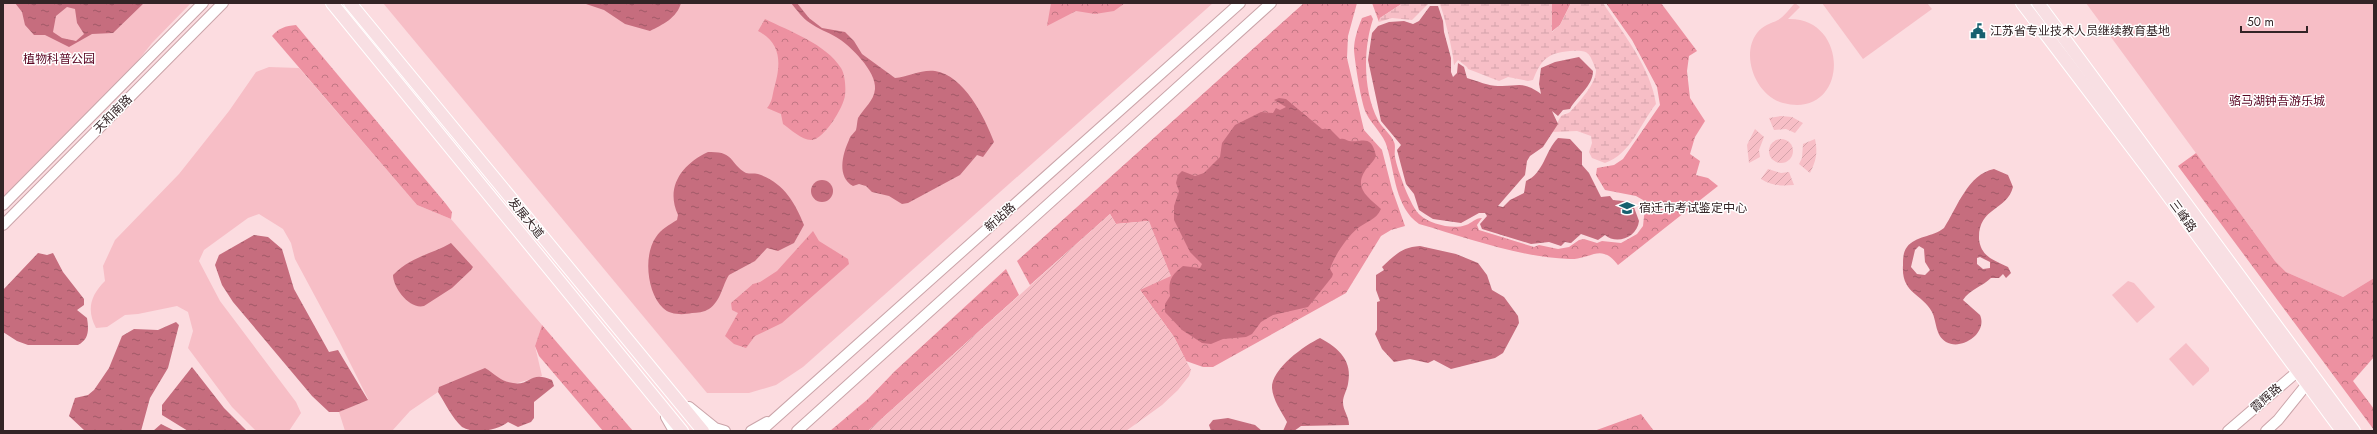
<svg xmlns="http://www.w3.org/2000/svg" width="2377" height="434" viewBox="0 0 2377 434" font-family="Jost,'Noto Sans SC',sans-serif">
<defs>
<pattern id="forest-crowns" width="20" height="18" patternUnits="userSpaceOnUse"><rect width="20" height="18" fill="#ed91a1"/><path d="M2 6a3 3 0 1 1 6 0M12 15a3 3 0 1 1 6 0" fill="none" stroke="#c17683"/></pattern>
<pattern id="wetland-marsh" width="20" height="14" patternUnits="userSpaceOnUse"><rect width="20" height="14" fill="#f7bec6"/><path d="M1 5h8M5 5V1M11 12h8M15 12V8" fill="none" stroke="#d4a3aa"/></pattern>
<pattern id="garden-furrows" width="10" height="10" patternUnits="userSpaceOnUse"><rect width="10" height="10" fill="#f7bec6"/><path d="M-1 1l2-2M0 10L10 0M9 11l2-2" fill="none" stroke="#d4a3aa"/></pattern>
<pattern id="water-ripples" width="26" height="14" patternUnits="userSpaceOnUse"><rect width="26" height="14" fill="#c66d7e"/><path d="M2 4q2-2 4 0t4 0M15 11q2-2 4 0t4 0" fill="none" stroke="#a15967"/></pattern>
</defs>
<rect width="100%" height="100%" fill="#fcdce0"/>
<g fill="#f7bec6">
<polygon points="3,3 191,3 152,43 137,62 3,197"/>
<polygon points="383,3 1213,3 803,367 776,385 749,393 707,393"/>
<path d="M1795 3 1800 7 1788 19C1851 17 1849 120 1783 103 1756 96 1740 55 1757 33 1763 25 1770 24 1778 20 1784 17 1790 8 1795 3Z"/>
<polygon points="1822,3 1927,3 1932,9 1863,59"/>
<polygon points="2086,3 2374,3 2374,278 2343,297 2286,272 2275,261"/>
<path d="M269 67 299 68 417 205 451 219 542 325 535 346 542 376 514 384 498 379 439 387 438 392 410 411 392 431H345L339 412 368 399 339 341 295 259 291 243 283 229 259 214 248 218 204 250 199 261 220 301 296 402 301 413 289 431H256L232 407 188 348 193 331 188 312 177 306 138 314 125 315 107 327 96 328C86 309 91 295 105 281L103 266 115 240 179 174 229 111 256 72Z"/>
<polygon points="2128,281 2134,283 2155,307 2137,323 2112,295"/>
<polygon points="2186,343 2209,368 2209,371 2193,386 2169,359"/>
</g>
<g fill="url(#forest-crowns)">
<polygon points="1051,3 1125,3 1114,11 1095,14 1076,11 1047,26"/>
<polygon points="1304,3 1357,3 1348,36 1347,58 1364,130 1382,150 1392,189 1405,226 1391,230 1381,236 1346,293 1213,367 1203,367 1186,361 1174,337 1140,290 1149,221 1116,224 1110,214 1030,285 1017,261"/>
<polygon points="1372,3 1403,3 1380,18 1379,22"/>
<polygon points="1552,3 1571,3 1560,25 1551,32"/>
<path d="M1606 3H1661L1697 51 1689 56 1687 71 1690 98 1705 121 1695 137 1690 154 1700 161 1696 175 1708 178 1718 186 1618 265C1600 242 1592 260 1569 259 1518 257 1468 238 1419 224 1395 207 1395 173 1387 147 1384 135 1372 125 1366 113 1361 102 1355 63 1354 50 1354 39 1358 28 1362 18L1371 15 1373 19C1363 49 1363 91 1378 120 1382 128 1391 134 1394 142 1396 146 1394 152 1395 157 1397 169 1411 208 1420 215 1430 224 1453 230 1466 225 1472 223 1475 218 1482 218L1477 225 1479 230 1534 247 1539 245 1558 249 1569 247 1579 240 1584 239 1597 243 1602 241 1621 243 1637 234 1643 226 1645 207 1643 200 1636 196 1605 190 1596 175 1597 168 1614 165 1623 159 1660 105 1657 87 1632 40Z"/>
<path d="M765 19C789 31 826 44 841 68 845 74 846 88 845 95 844 107 824 139 812 140 803 141 790 129 783 124L781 114 767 108C773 101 772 95 775 85 781 63 781 43 758 31Z"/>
<path d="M296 25 446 204 452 212 451 219 417 205 272 36C279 28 285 26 296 25Z"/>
<polygon points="2196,153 2275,261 2286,272 2343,297 2374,278 2374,357 2353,381 2374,409 2374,430 2178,166"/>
<polygon points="813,231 819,241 848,259 849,264 782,323 755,336 746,348 734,344 725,336 738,313 732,310 731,303 753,284 760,282 777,271"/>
<polygon points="1006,269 1019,295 868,431 830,431 868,399 895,371"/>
<polygon points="542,325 633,431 603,431 539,356 535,346"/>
<polygon points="1641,414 1654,431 1594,431"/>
</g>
<g fill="url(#wetland-marsh)">
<polygon points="1403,3 1429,3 1412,20 1392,18 1379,22 1380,18"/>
<path d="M1439 3H1552V32L1560 25 1571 3H1603C1623 33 1651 68 1656 104 1640 124 1631 154 1605 163L1592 158 1589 152 1592 143 1591 136 1577 131 1551 132C1555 128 1558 121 1561 116 1564 114 1567 114 1570 112 1580 101 1596 84 1596 70 1589 51 1588 50 1570 51 1547 53 1541 60 1533 80L1528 81 1508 77 1499 81C1488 77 1479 73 1468 69L1467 67 1458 60 1454 65C1454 56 1443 8 1439 3Z"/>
</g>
<g fill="url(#garden-furrows)">
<polygon points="1781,116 1792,117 1803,123 1795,133 1786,129 1774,130 1769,118"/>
<polygon points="1755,129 1764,137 1759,150 1760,157 1749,163 1747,145"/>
<circle cx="1781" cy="151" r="12"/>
<path d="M1815 139C1818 153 1816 161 1810 173L1799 164 1802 158 1803 144Z"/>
<path d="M1768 169 1781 173 1789 172 1794 185C1781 186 1772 186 1761 179Z"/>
<polygon points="1110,214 1116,224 1149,221 1171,276 1140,290 1174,337 1191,370 1189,376 1178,390 1162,405 1126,431 868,431"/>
</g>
<g fill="url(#water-ripples)" fill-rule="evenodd">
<path d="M15 3H144L113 33 92 34 69 47 45 35H34L25 25 22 12ZM67 7 75 9 77 23 84 34 76 41 62 38 53 32 56 16Z"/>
<path d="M583 3H681C677 18 662 25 650 31L625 24 604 10Z"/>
<path d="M791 3H797L809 18 822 28 845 32 854 41 862 54 895 78C908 77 922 69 935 71 964 75 985 118 994 142L983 157 977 155 960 175 908 203 902 204 889 196 872 192 866 186 859 184 853 186C837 177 842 155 849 140 850 136 854 133 856 130 857 126 857 122 858 118 864 108 874 101 875 89 877 72 850 45 836 37 828 32 818 29 810 23 802 18 797 10 791 3Z"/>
<path d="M1430 6H1438L1443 21 1444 32 1451 58V72L1453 77 1457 73 1458 63 1464 67 1467 78C1477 81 1489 86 1498 86 1518 87 1522 80 1541 94L1539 84 1541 68 1555 62 1579 57 1593 71C1593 86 1577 96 1570 109L1563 110 1558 116 1552 111 1558 124 1543 147 1530 156 1527 161 1525 175 1498 206 1503 207 1510 200 1524 193 1526 181C1544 173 1545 151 1558 138L1570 139 1582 152V165L1589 173 1601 197 1610 196 1613 200 1632 202 1639 221C1637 238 1616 245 1605 235L1598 240 1581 234 1571 243 1565 242 1561 246 1549 242 1531 244 1482 229 1480 224 1487 216 1485 213H1479L1461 223 1433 219 1425 214 1419 210 1414 194 1406 184 1397 150 1401 145 1381 121 1368 60 1372 33 1378 26 1389 22 1404 21 1413 24 1419 21Z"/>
<path d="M1279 98 1286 99 1322 129H1330L1340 139C1345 138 1345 140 1349 141 1362 143 1371 133 1376 156 1374 161 1370 164 1367 168 1352 188 1368 197 1381 209 1376 220 1367 221 1358 228 1346 238 1335 255 1330 269L1333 274 1332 277 1308 307 1273 315 1261 322 1252 334 1246 337 1223 339 1211 344 1202 343 1182 330 1165 312V304L1170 296C1168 281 1171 275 1183 266L1200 268 1202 264 1190 252 1174 220V206L1179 191 1176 183 1178 175 1182 171 1195 176 1204 173 1220 157 1222 143 1235 125 1261 112 1273 113 1276 108 1280 110 1286 107 1274 100Z"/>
<path d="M708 152C735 151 729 163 746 173 750 174 754 173 758 174 783 182 795 202 804 225L794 243 778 251 767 248 755 261 729 275C722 286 721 301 709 309 704 312 697 313 692 313 683 315 670 315 663 308 647 293 643 255 656 237 661 229 669 225 677 220L678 215C665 187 682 164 708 152Z"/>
<path d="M1994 169 2008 175 2013 187C2007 211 1978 207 1979 239 1981 257 1994 260 2008 267L2011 273 2006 278 2003 274 1999 278H1991C1983 286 1969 290 1963 300L1980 315C1988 333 1962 351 1946 342 1935 335 1937 322 1932 312 1922 293 1901 294 1903 265 1903 259 1903 252 1907 247 1915 236 1933 237 1944 228 1957 208 1968 174 1994 169ZM1919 246 1924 249 1925 262 1930 270 1925 275 1917 274 1911 267 1915 250ZM1980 257 1990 262V268L1983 269 1977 264V258Z"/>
<circle cx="822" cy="191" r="11"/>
<polygon points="254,235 268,237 282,249 294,289 329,352 338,350 368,400 339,412 329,412 312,396 233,302 222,285 215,265 219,255"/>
<path d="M451 243 473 267 471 270 452 288 424 306C410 310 393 288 393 275 412 256 430 255 451 243Z"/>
<path d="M1420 246 1456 254 1478 263 1487 275 1492 290 1504 297 1518 316 1519 323 1503 353 1495 358 1451 369 1434 360 1428 363 1410 359 1394 362 1382 349 1375 334 1377 330V302L1380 301 1376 290V275L1384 270 1382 267C1395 255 1402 247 1420 246Z"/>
<path d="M38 253 47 255 53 253 63 272 84 299V305L77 310 87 318C89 330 89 339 78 345H28L17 341 3 332V290Z"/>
<polygon points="176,322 179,325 168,368 150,398 141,431 85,431 69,416 75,398 88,395 94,390 109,368 122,336 134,329 158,330"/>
<path d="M1320 338C1339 348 1353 361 1348 384 1347 390 1343 396 1343 402 1343 411 1349 416 1349 425L1301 426 1294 431H1283L1287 422C1281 411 1273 400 1272 388 1271 369 1305 345 1320 338Z"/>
<polygon points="192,367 224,408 247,431 188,431 162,415 162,405"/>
<path d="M485 368C495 374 501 382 513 383 531 386 530 370 552 380L554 386 534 402V418L531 422 518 427 508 422C497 431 474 434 462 427 452 418 445 403 438 392L439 387Z"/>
<polygon points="1228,418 1255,425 1262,431 1211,431 1209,425 1213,420"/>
<polygon points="161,424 175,431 153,431"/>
</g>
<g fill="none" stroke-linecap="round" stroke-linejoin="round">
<g stroke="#caa4a9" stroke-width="12">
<g id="minor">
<polyline points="3,205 203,3"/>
<polyline points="3,225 223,3"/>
<polyline points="689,407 715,428 725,431"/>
<polyline points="666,417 674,431"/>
<polyline points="751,431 767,422"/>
<polyline points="761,431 1240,3"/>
<polyline points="797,431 1271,3"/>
<polyline points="2228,431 2304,366"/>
<polyline points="2266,431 2278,420 2311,379"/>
</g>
</g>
<g stroke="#fff" stroke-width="14">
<g id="major">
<polyline points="332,3 682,431"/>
<polyline points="350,3 703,431"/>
<polyline points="2022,3 2158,182 2342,431"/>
<polyline points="2038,3 2354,431"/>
</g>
</g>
<use href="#minor" stroke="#fff" stroke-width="10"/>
<use href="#major" stroke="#f8dfe3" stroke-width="12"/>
</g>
<defs>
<g id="civic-bare" transform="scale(1.2)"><path d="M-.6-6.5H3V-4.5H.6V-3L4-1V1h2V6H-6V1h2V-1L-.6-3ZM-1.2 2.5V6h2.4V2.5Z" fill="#17606f" stroke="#fff" stroke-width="2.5" paint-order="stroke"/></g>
<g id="university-bare" transform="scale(1.2)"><path d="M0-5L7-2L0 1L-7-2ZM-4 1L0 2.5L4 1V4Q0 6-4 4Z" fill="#17606f" stroke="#fff" stroke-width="2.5" paint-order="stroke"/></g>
</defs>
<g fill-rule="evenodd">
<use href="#civic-bare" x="1978" y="31"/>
<use href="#university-bare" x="1627" y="208"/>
</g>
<g text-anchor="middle" stroke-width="3" stroke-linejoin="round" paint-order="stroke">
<g font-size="12" fill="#332426" stroke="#fff" text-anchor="start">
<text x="1990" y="35">江苏省专业技术人员继续教育基地</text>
<text x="1639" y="212">宿迁市考试鉴定中心</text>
</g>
<g font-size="12" fill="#580421" stroke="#fff">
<text x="59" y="63">植物科普公园</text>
<text x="2277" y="105">骆马湖钟吾游乐城</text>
</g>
<g font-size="12" fill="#332426" stroke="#fff">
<text transform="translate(113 114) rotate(-45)" y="4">天和南路</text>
<text transform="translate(2183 216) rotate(54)" y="4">三峰路</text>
<text transform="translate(1000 217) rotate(-42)" y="4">新站路</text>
<text transform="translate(526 218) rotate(51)" y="4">发展大道</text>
<text transform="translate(2266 398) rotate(-41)" y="4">霞辉路</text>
</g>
</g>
<rect width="2377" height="434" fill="none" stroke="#332426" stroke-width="8"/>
<path d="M2241 26v6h66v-6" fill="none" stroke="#332426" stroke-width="2"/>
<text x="2247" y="26" font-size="12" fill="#332426" stroke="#ffffff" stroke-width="3" paint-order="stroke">50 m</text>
</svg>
